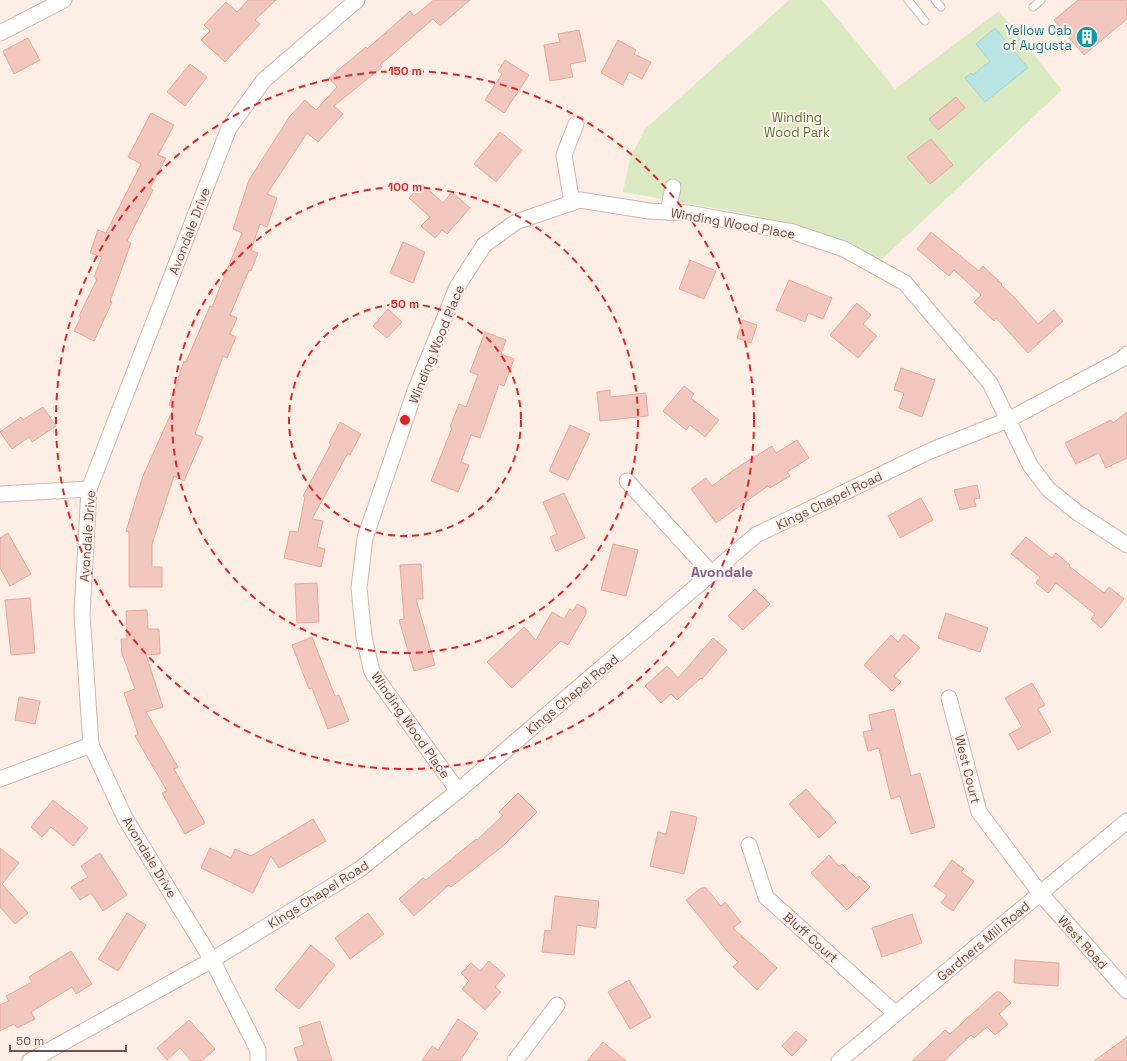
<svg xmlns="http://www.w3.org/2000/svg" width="1127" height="1061" viewBox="0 0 1127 1061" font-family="'Space Grotesk',sans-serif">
<rect width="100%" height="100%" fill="#fceee4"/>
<polygon fill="#dae9c2" points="789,0 822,0 895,89 999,11 1062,90 879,262 811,229 758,216 623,192 630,158 645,129"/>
<polygon fill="#b8e5e3" stroke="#9fd7d4" points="995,28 1028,68 985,102 965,78 971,73 973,75 990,61 976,44"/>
<g fill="#f1c6bc" stroke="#e4a99c">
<polygon points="248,0 276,0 255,20 260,24 225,62 201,40 210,31 204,25 226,2 237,12"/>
<polygon points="434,0 470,0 440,26 433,19 380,65 382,67 334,106 343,114 318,142 307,133 267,194 277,198 267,227 260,224 251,250 258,253 251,271 249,270 230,315 237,318 230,334 236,337 227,358 223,356 195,434 203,437 184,481 174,476 152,544 152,567 162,567 162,587 129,587 129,532 126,531 143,476 174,407 169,405 184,361 186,362 210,306 212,307 242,233 233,229 249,180 290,116 305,100 316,110 337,87 329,78 366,47 367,49 410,11 414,16"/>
<polygon points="1078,0 1127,0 1127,19 1084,55 1054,20"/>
<polygon points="579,30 586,61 570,64 573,77 550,81 544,45 560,42 558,34"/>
<polygon points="28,38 40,60 14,74 3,51"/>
<polygon points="618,40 636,50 634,54 651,62 642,79 629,72 623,85 601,73"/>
<polygon points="505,60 529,75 504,113 485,100 502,74 498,71"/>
<polygon points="190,64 207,77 185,106 167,92"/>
<polygon points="956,97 965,108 938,130 929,119"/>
<polygon points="151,113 174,125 158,155 166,158 150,188 153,190 127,241 131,243 110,301 112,302 94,341 74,331 81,317 79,316 97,279 94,277 102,257 90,253 98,230 106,233 141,164 128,157"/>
<polygon points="500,132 522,150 496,182 474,164"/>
<polygon points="931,139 953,165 930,184 907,157"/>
<polygon points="422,184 443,203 452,192 470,208 447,234 442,230 435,238 421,226 430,217 409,198"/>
<polygon points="931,232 979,271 983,266 1002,284 1001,285 1015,298 1038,324 1054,310 1063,321 1028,353 996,318 994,321 974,302 981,295 954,270 949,276 917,249"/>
<polygon points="403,242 425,252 413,283 390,273"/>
<polygon points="690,260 716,271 704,299 679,289"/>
<polygon points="789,280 832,298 823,319 808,313 805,322 776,310"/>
<polygon points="857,303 871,315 863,324 877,336 858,358 830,335"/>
<polygon points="388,309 402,322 387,338 373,326"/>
<polygon points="743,320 757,325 751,343 737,338"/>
<polygon points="485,332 506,340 501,354 514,359 504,386 499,384 480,438 471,435 461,462 469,465 458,492 431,481 452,428 450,427 459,404 466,407 478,375 470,372"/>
<polygon points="901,368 935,380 922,417 899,408 904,393 894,390"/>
<polygon points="684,386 694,394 691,398 719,420 705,437 690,425 686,430 663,411"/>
<polygon points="610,390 610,397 646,393 648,416 600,421 597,392"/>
<polygon points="43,407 56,426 32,442 29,437 12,449 0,432 21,417 23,420"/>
<polygon points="1127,412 1127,458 1106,468 1099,453 1076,464 1065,443 1111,420 1113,423"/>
<polygon points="340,422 361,434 350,455 348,453 312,519 323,521 317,547 325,549 321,567 284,558 290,531 298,532 305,497 303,496 331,444 329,443"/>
<polygon points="570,425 590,434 568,480 549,471"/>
<polygon points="797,440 809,458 787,472 790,476 770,488 768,486 716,523 691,489 706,478 712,486 732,471 772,446 776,453"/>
<polygon points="977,485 980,498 974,499 976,506 960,510 954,490"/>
<polygon points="564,493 585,538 556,551 550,537 557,534 543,502"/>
<polygon points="921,498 933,520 900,538 888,516"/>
<polygon points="8,533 31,574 10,586 0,568 0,538"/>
<polygon points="1026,537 1052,558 1056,553 1070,565 1069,566 1104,593 1109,587 1124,599 1101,628 1091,619 1095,614 1056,583 1048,593 1036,583 1040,577 1011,554"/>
<polygon points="613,544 638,550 626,596 601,590"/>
<polygon points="421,564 423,599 416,599 435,665 414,671 399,620 404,619 400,565"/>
<polygon points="317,583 319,622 297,623 295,584"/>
<polygon points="755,589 770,604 743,630 728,616"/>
<polygon points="30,598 35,653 11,655 5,600"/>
<polygon points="577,604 586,609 586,614 568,645 561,641 512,688 487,662 524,627 536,640 552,612 564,619 570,609 573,611"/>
<polygon points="147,610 148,629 159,629 160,654 146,655 163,707 146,712 178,767 174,769 205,823 185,834 162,793 167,791 135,736 138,734 124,693 135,689 123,656 122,656 121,639 127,639 126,611"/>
<polygon points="946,613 988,628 980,652 938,638"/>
<polygon points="904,634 920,648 894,676 901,682 892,691 864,665 891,635 898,642"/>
<polygon points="312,637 335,696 339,695 349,721 328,729 312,688 309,689 292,645"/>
<polygon points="713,638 727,650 702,679 701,678 677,700 671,694 661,703 645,686 667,666 678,678"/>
<polygon points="1032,683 1045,705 1038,709 1051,732 1018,750 1009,734 1022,727 1005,698"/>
<polygon points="19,697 40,701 35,724 15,720"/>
<polygon points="894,709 911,776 920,773 935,827 911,834 900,796 891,799 879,748 868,751 863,732 872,730 869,715"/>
<polygon points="806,789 836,822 819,838 789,804"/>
<polygon points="518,793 537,812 503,846 451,887 449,885 414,916 399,899 423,878 426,880 476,839 477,840 503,815 499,812"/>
<polygon points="53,800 88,828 73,846 51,827 42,837 31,827"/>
<polygon points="671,811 697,817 684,874 650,866 658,832 666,834"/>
<polygon points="313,819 326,841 279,868 271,856 253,893 201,868 210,848 231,858 235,849 251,856"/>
<polygon points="0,848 19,863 2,884 28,913 15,924 0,907"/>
<polygon points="100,853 127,895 103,911 91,893 80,900 71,887 88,877 81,866"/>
<polygon points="829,855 839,866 842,864 856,878 859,876 870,887 847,910 811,873"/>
<polygon points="952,860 964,869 961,872 974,881 953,911 941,903 947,895 934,886"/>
<polygon points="701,888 706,888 721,906 725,902 741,922 733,928 777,968 757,990 733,967 738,962 728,952 686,900"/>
<polygon points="555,896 599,901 596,928 577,925 574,955 542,952 545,930 551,931"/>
<polygon points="127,913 146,925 118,971 98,959"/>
<polygon points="368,913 384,934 350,959 335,938"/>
<polygon points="912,914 922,943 882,957 872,928"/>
<polygon points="311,945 335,965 299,1009 275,989"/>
<polygon points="71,951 92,984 76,994 72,987 31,1012 35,1019 17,1028 14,1024 0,1031 0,1005 9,1001 6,996 32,982 29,977"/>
<polygon points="1015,960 1059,963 1058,986 1014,983"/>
<polygon points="489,961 505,975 495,987 501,992 485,1010 462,989 469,981 461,973 471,963 480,971"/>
<polygon points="629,980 651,1017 630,1029 608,992"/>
<polygon points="996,992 1000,992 1011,1003 999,1014 1008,1024 995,1035 987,1027 974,1038 971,1035 944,1061 912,1061 945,1030 950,1034"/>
<polygon points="458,1019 478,1033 460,1061 422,1061 432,1046 438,1050"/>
<polygon points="189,1020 215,1049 202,1061 191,1061 180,1048 167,1060 157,1048"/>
<polygon points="320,1021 332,1061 298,1061 294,1048 304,1045 299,1028"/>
<polygon points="796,1031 807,1040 792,1056 782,1046"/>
<polygon points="1127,1037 1127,1061 1094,1061"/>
<polygon points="603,1042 626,1061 587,1061"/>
</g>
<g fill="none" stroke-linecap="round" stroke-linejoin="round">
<g stroke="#cfb6ad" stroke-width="9">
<g id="service">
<polyline points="908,0 925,21"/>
<polyline points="935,0 941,7"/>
<polyline points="1033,7 1041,0"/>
</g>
</g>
<g stroke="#cfb6ad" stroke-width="17">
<g id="minor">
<polyline points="0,33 64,0"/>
<polyline points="572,203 564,155 576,124"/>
<polyline points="668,212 673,187"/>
<polyline points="627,481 712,574"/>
<polyline points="0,494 89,489"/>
<polyline points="949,698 979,812 1040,893 1127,991"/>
<polyline points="0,779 91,745"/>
<polyline points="458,791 372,672 364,637 359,588 365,538 415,391 457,287 484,245 516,222 580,200 649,211 688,213 793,232 844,249 905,283 990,383 1030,465 1048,489 1078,513 1127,545"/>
<polyline points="749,845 766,897 896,1014"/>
<polyline points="30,1061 212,960 360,869 458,791 756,535 930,451 1008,420 1122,359 1127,354"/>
<polyline points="258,1061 258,1050 212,960 125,818 91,745 82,614 89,489 229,128 264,80 357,0"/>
<polyline points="515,1061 557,1005"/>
<polyline points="839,1061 1127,821"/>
</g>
</g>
<use href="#service" stroke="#fff" stroke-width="7"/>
<use href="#minor" stroke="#fff" stroke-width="15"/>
</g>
<g fill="none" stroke="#d62828" stroke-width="2" stroke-dasharray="7 5">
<circle cx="405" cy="420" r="116"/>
<circle cx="405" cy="420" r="233"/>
<circle cx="405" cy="420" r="349"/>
</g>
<defs>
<g id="building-disc" transform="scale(1.15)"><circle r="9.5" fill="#0f9aa8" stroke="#fff2ea"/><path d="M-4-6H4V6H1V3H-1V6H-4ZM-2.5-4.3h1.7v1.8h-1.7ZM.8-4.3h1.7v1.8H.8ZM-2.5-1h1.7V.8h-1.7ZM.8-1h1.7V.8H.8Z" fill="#fff"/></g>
</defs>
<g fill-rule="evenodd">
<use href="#building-disc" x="1087" y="37"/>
</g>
<g text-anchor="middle" stroke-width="4" stroke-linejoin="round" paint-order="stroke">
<g font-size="13" fill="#0d838f" stroke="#fff2ea" text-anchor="end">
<text x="1072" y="35">Yellow Cab<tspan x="1072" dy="15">of Augusta</tspan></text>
</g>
<g font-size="13" fill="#59743f" stroke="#fff2ea">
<text x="797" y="122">Winding<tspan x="797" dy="15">Wood Park</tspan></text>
</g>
<g font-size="13" fill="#74504a" stroke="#fff2ea">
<text transform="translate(733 223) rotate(10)" y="5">Winding Wood Place</text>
<text transform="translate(189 231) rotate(-69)" y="5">Avondale Drive</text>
<text transform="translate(436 344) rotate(-68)" y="5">Winding Wood Place</text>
<text transform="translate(829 500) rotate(-26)" y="5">Kings Chapel Road</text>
<text transform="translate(87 536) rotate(-86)" y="5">Avondale Drive</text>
<text transform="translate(572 694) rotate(-40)" y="5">Kings Chapel Road</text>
<text transform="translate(411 725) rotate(55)" y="5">Winding Wood Place</text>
<text transform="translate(968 769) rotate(76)" y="5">West Court</text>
<text transform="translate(150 857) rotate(59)" y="5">Avondale Drive</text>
<text transform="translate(318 894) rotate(-32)" y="5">Kings Chapel Road</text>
<text transform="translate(811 937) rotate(42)" y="5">Bluff Court</text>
<text transform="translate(983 941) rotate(-40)" y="5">Gardners Mill Road</text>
<text transform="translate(1083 942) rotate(48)" y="5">West Road</text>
</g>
<g font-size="14" font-weight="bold" fill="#7c6598" stroke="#fff2ea">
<text x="722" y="577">Avondale</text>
</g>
</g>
<circle cx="405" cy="420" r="6" fill="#d62828" stroke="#fff2ea" stroke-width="2"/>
<g font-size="12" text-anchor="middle" font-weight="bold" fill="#d62828" stroke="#fff2ea" stroke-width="4" stroke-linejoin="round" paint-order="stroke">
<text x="405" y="75">150 m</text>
<text x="405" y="191">100 m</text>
<text x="405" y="308">50 m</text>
</g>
<path d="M10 1045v6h116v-6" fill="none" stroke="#74504a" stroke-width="2"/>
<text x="16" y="1045" font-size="12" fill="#74504a" stroke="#fff2ea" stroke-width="3" paint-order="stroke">50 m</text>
</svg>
